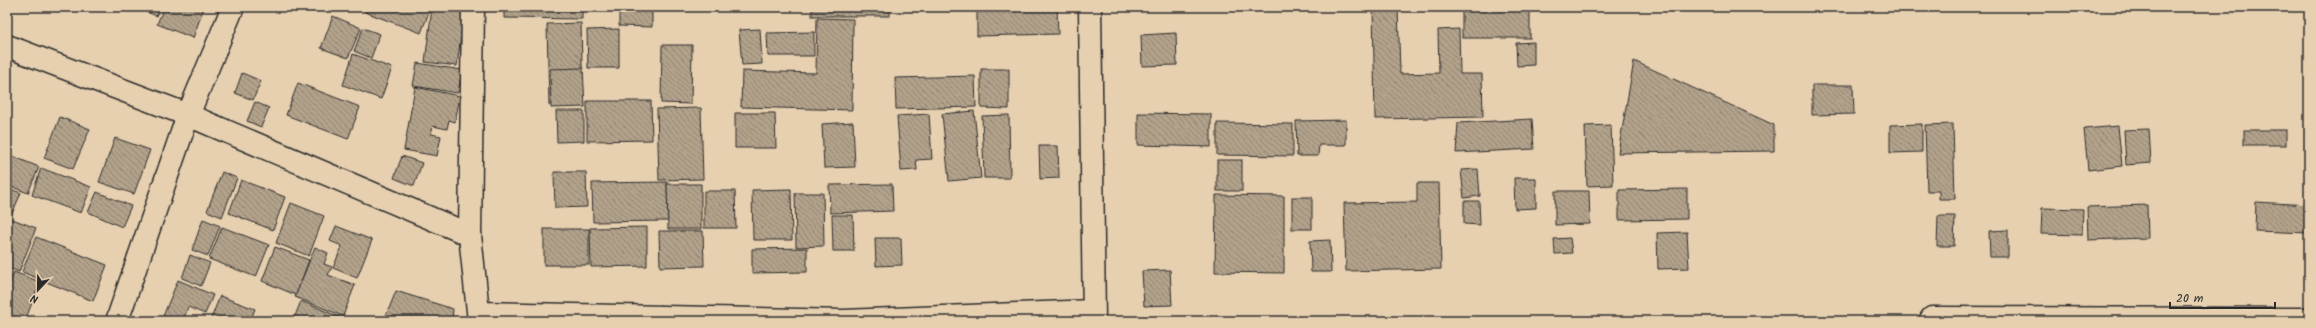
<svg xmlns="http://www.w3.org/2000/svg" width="2316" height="328" viewBox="0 0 2316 328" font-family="Kalam,sans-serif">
<defs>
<pattern id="building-back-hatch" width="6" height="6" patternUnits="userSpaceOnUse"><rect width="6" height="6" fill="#b2a28b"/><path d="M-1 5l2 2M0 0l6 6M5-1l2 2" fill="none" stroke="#918472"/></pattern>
</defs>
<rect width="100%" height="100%" fill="#e7d0b0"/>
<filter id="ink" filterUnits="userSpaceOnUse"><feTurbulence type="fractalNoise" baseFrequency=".025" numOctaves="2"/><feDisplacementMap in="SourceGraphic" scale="8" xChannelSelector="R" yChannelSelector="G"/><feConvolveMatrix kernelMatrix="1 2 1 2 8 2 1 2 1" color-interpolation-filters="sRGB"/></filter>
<g filter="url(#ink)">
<g fill="url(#building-back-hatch)" stroke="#2b2b2b">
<polygon points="133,7 160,7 157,16"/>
<polygon points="164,7 204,7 193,38 157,24"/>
<polygon points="367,7 431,7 421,33 365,12"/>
<polygon points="504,7 582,7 582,19 504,18"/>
<polygon points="619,7 652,7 652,27 619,26"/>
<rect x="812" y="7" width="78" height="9"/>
<polygon points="977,7 1057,7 1058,34 977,36"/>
<polygon points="1373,7 1398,7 1400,74 1439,73 1438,30 1459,29 1460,74 1482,74 1483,117 1375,119"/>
<rect x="1462" y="7" width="68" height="31"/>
<polygon points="432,8 464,12 457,66 425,62"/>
<polygon points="333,16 361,28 348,58 321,48"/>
<polygon points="817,18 853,19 852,110 741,107 742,71 816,73"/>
<polygon points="581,23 583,104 549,105 547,24"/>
<polygon points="363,28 380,34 371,58 354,51"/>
<polygon points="619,29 619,68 588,68 587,30"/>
<polygon points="760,29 762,64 742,65 739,30"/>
<polygon points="814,32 814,56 768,56 767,33"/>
<polygon points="1176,33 1177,65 1142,66 1141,35"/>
<polygon points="1534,42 1534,65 1517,66 1516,43"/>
<polygon points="662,45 692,45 691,104 661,103"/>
<polygon points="353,54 392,68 381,99 343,85"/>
<polygon points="1634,61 1774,125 1774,151 1618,153"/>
<polygon points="417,63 462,70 458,93 413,86"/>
<polygon points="583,68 585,107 551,108 550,69"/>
<polygon points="981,69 1009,69 1009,109 981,108"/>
<polygon points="242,73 261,81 253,100 235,93"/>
<polygon points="975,76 976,107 896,109 895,78"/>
<polygon points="298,83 360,107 348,139 286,115"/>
<polygon points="1812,85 1853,85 1854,114 1812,115"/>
<polygon points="415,87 460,96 455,122 449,120 447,129 433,126 431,134 441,136 437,156 404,150"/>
<polygon points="587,101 651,101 652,140 587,141"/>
<polygon points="255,102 269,108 261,127 247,121"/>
<polygon points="701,108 703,179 659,180 657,109"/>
<polygon points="556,111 584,111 584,141 557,142"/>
<polygon points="974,111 981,178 949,181 942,114"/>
<polygon points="735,113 775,113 776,148 735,148"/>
<polygon points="1138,113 1211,114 1211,147 1138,145"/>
<polygon points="929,114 932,159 916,160 917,170 901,171 897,116"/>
<polygon points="1009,115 1010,178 984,178 982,116"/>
<polygon points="60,117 90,129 73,169 44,158"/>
<polygon points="1532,119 1534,149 1456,153 1458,123"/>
<polygon points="1346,120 1346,145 1319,145 1318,156 1297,156 1296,121"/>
<polygon points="853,122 855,167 824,168 822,124"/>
<polygon points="1217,123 1293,124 1293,156 1217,155"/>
<polygon points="1922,124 1922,152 1890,153 1890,125"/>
<polygon points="1953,124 1955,199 1939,199 1939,191 1927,191 1925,125"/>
<polygon points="1611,125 1613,185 1587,186 1585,126"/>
<polygon points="2118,126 2122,166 2088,170 2084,129"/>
<polygon points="2149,129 2151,163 2126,165 2124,130"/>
<rect x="2244" y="130" width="42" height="15"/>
<polygon points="115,138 150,150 134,194 99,182"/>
<polygon points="1039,146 1058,146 1059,178 1040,179"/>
<polygon points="7,154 39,167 28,193 7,185"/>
<polygon points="402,156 422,163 414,186 394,178"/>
<rect x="1217" y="160" width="25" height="31"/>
<polygon points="41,168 91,187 81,213 32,195"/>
<polygon points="1478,169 1480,196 1464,198 1461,170"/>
<polygon points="222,172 237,178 222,217 207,211"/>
<polygon points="554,172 586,172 587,207 555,208"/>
<polygon points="1514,178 1536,178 1536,208 1515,209"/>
<polygon points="241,180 285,197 273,230 229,213"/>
<polygon points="667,182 668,221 593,222 592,183"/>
<polygon points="1417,183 1439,183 1441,269 1346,271 1344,203 1417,202"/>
<polygon points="667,184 701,184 701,229 668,229"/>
<polygon points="892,184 893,211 830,213 829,185"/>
<polygon points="7,188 21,193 11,216 7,214"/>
<polygon points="791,189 792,240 753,240 752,190"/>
<polygon points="1687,189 1687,219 1619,220 1619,190"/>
<polygon points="704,191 735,191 736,228 704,228"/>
<polygon points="1555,191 1589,191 1590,224 1555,225"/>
<polygon points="97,192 131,206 122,227 88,212"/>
<polygon points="795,193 823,193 824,246 796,247"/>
<polygon points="1216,195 1284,196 1284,273 1215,272"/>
<rect x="1292" y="197" width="20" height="32"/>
<polygon points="1464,201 1479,201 1480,225 1464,224"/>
<polygon points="2256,202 2309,205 2309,233 2255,231"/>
<polygon points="291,203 324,216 309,256 276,243"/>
<polygon points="2147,205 2148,238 2088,240 2087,207"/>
<polygon points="2042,208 2083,209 2082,235 2041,234"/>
<polygon points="832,215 853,215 854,251 833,251"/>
<polygon points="1938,216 1955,216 1954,246 1937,246"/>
<polygon points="7,217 36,228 19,272 7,267"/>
<polygon points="203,219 220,226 208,256 192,250"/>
<polygon points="336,226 372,240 357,278 333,268 342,246 330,241"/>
<polygon points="222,227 269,245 256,277 209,259"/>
<polygon points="647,227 647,266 591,267 590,228"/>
<rect x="544" y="229" width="45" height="36"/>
<polygon points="2008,230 2008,257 1990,257 1989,231"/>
<polygon points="659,231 703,231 704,266 660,267"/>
<polygon points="1687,232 1689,268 1658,269 1657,233"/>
<polygon points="36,237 107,265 93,301 22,272"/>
<polygon points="875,238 901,238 902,265 876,266"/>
<polygon points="1570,238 1572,253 1555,254 1554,239"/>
<polygon points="1330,240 1331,272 1311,272 1310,241"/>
<polygon points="275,247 309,260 296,295 262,281"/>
<polygon points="315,247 328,253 324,264 332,267 328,275 355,285 343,316 295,297"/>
<polygon points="807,248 807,272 752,273 752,249"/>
<polygon points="190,255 210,263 201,286 182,278"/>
<polygon points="1170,270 1172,305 1144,306 1142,271"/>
<polygon points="14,272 40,282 25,321 7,321 7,290"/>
<polygon points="178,280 213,295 205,314 188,307 183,321 161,321"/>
<polygon points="396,291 453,309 452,321 384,321"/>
<polygon points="220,296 255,309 250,321 210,321"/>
<polygon points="301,301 349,321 293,321"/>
</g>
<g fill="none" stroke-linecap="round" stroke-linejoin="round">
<g stroke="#2b2b2b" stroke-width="25">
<g id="street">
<polyline points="473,7 470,235 479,321"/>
<polyline points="1090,7 1094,321"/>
<polyline points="7,46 188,115 470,235"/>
<polyline points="479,313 844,321 1093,311"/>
<polyline points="117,321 188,115 233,7"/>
<polyline points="1930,321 1932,318 2309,319"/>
</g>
</g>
<use href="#street" stroke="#e7d0b0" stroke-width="22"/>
</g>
</g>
<rect width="2316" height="328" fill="none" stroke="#e7d0b0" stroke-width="24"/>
<rect x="12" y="12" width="2292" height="304" fill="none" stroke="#2b2b2b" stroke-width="1.5" filter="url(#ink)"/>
<g transform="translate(38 290) rotate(202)" stroke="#e7d0b0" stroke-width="3" paint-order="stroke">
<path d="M0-3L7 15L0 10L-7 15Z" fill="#2b2b2b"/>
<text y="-6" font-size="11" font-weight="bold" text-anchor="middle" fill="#2b2b2b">N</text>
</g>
<path d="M2170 302v6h105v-6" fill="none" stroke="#2b2b2b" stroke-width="2"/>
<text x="2176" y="302" font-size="12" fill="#2b2b2b" stroke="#e7d0b0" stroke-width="3" paint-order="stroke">20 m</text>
</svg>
